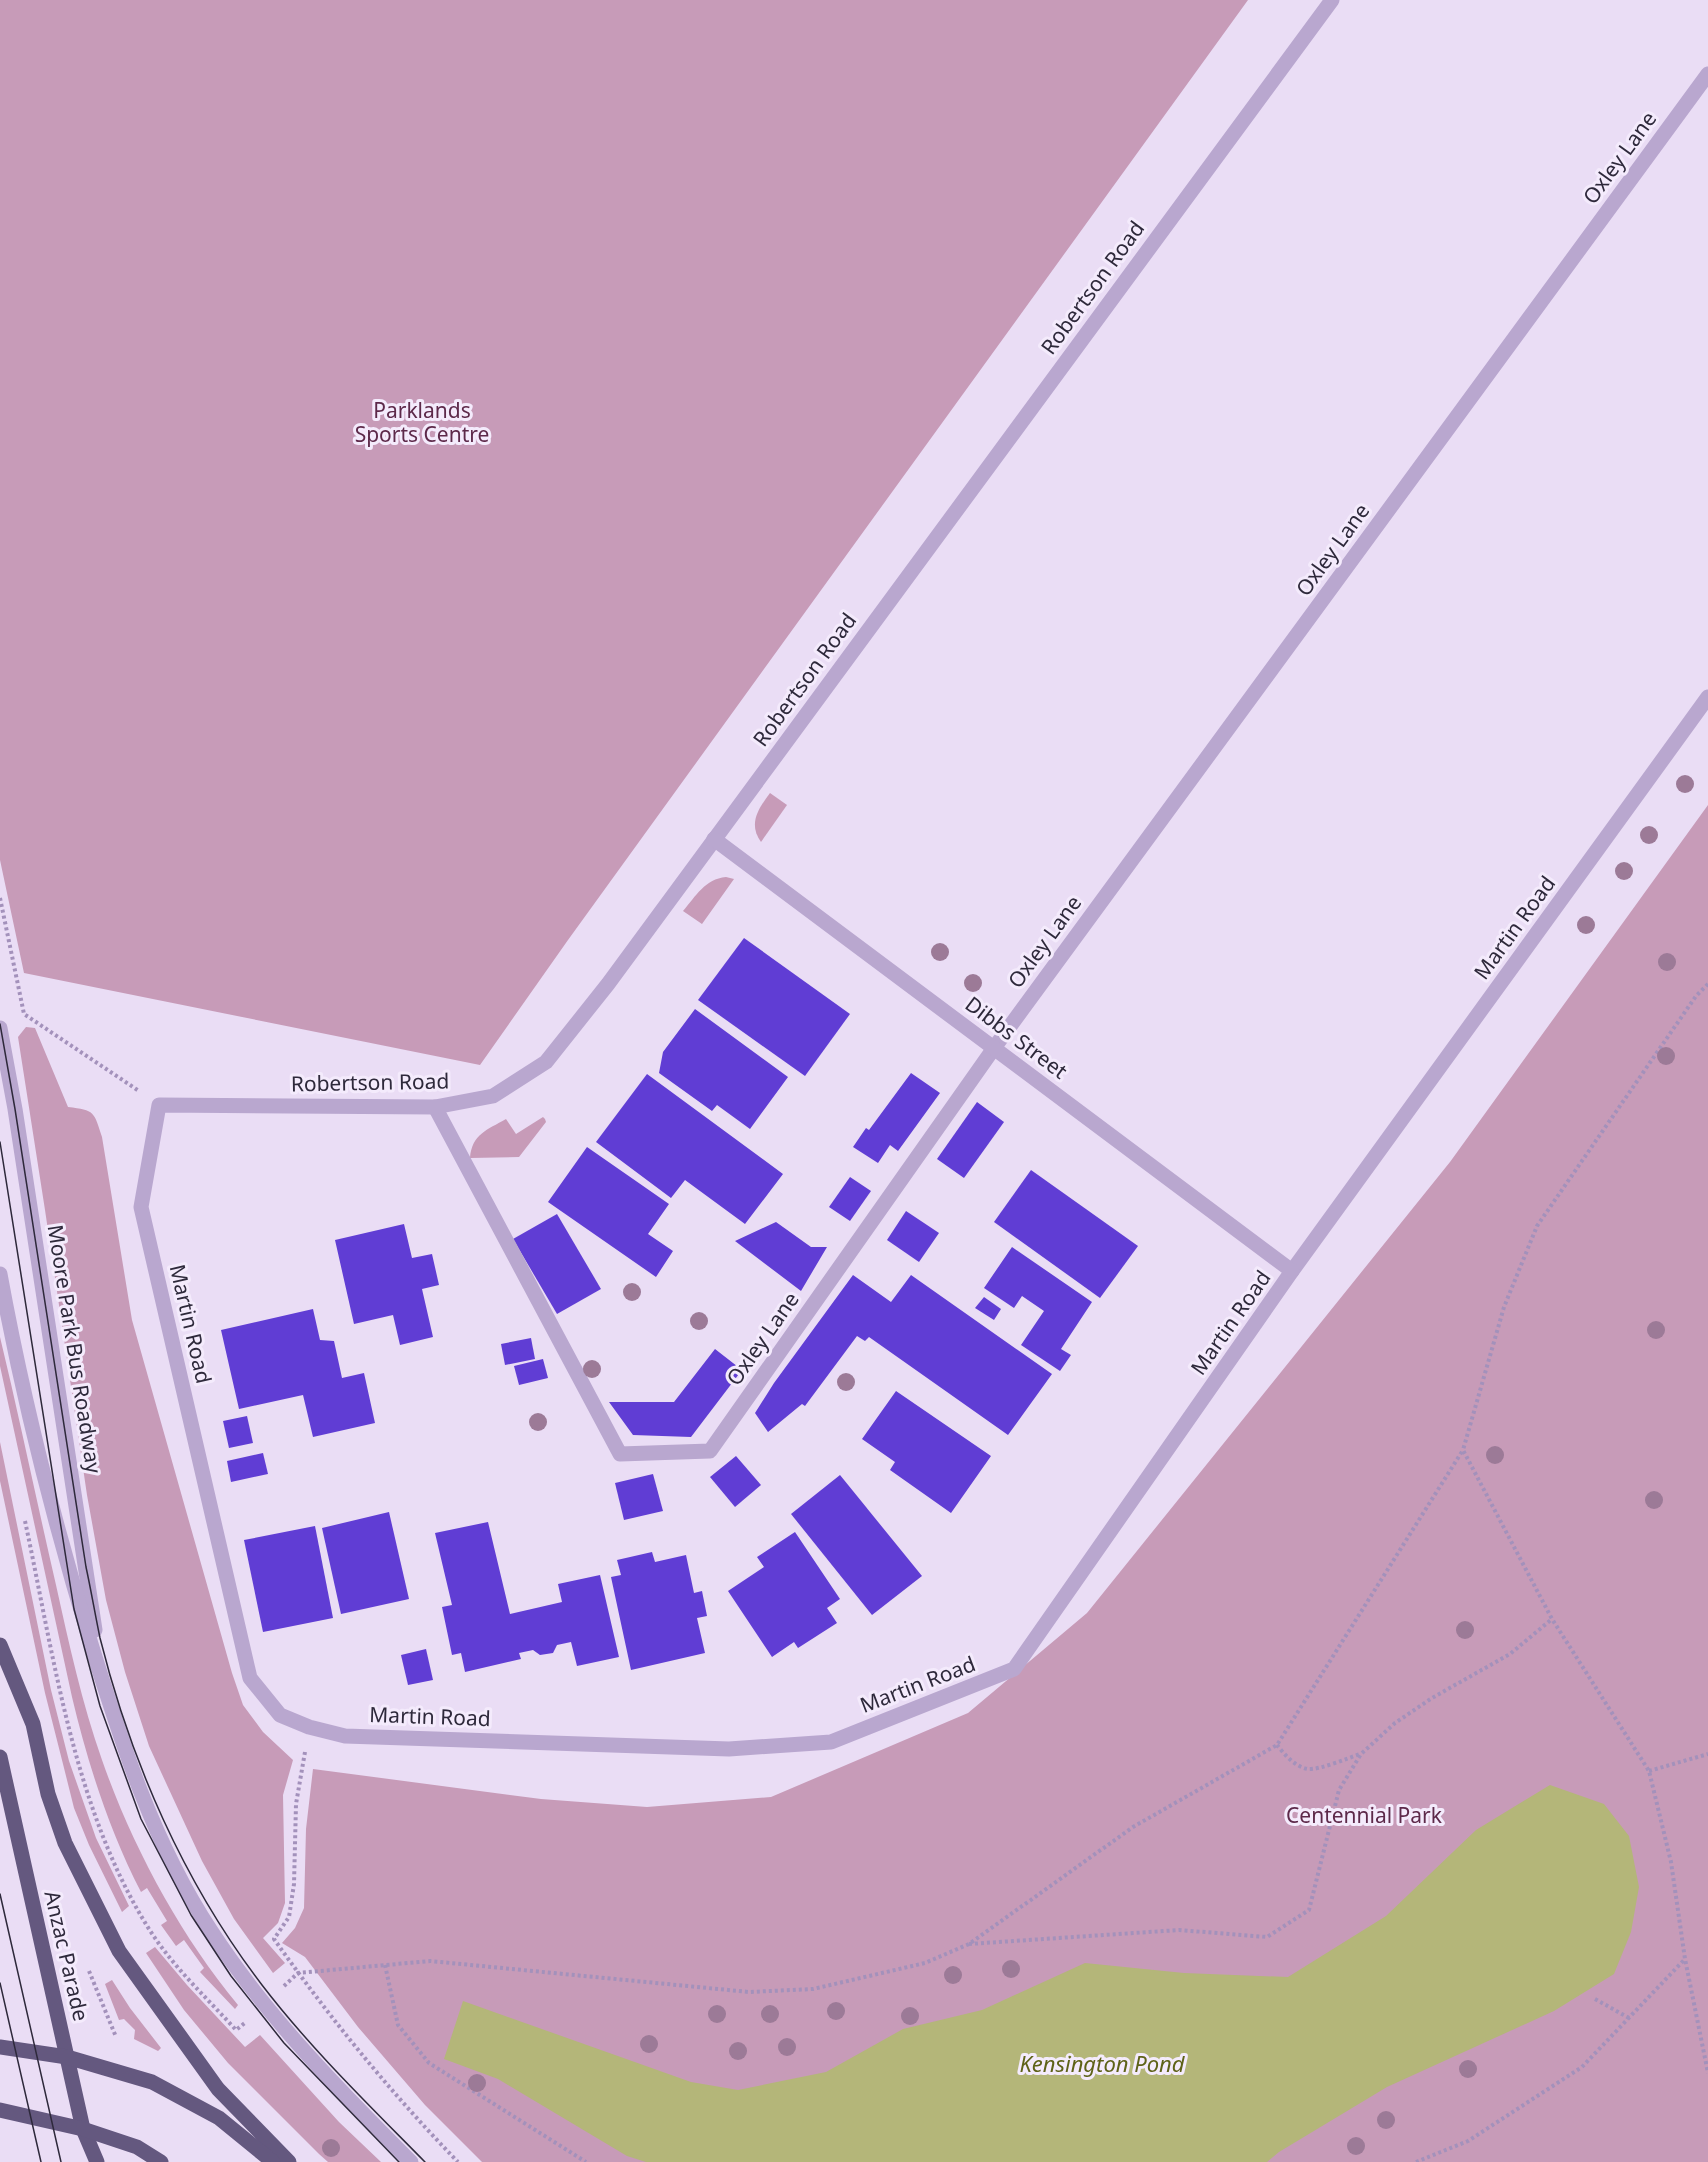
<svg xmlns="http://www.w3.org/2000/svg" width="1708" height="2162" viewBox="0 0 1708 2162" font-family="'Noto Sans',sans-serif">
<rect width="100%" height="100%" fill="#eaddf5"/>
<g fill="#c79bb8">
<polygon points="0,0 1248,0 568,940 480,1065 24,973 0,860"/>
<path d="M770 793 787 805 761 842C748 824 758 809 770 793Z"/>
<polygon points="1708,805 1708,2162 482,2162 425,2105 358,2027 305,1957 282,1943 295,1928 304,1908 306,1829 313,1769 541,1799 647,1807 771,1797 968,1713 1087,1613 1450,1162"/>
<path d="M726 877 734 879 702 924 683 911C696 896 705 879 726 877Z"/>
<path d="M26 1027 35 1028 68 1107C95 1110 94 1112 102 1137L132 1320 232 1673 243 1705 263 1732 293 1760 283 1795 285 1903 278 1923 263 1938 285 1963 273 1973 234 1919 202 1861 149 1746 125 1672 106 1600 87 1495 45 1210 18 1037Z"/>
<path d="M543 1117 545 1119 546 1122 519 1157 470 1158C472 1134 487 1130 506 1119L516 1134Z"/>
<path d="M0 1337C20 1420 37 1503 56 1585 69 1644 82 1703 102 1760 132 1846 180 1935 238 2005L235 2009 200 1972 204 1968 184 1940 176 1946 161 1925 167 1921 147 1888 141 1892C109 1830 88 1764 72 1697L0 1366Z"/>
<polygon points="0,1442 51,1690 69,1761 96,1838 129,1906 122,1912 89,1845 74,1808 63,1764 45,1693 0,1481"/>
<polygon points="155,1947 187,1985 245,2047 260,2035 339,2122 381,2162 328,2162 319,2154 228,2063 184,2010 146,1953"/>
<polygon points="112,1980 130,2008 161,2048 158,2051 134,2039 135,2030 124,2019 119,2020 105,1984"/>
</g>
<polygon fill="#b4b679" points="1550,1785 1604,1804 1629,1836 1639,1887 1631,1932 1614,1974 1554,2011 1387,2087 1279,2152 1267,2162 646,2162 627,2156 498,2079 444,2059 463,2001 691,2082 738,2090 826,2072 903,2029 982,2010 1085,1963 1184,1973 1288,1977 1386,1916 1476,1830"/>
<g fill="#603dd4">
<polygon points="744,938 850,1014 805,1076 698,1000"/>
<polygon points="695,1009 788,1077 750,1129 717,1105 712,1111 659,1073 663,1052"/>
<polygon points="911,1073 940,1093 898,1151 890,1145 878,1163 853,1147 866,1128 869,1130"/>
<polygon points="647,1074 783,1174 745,1224 685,1180 671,1198 596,1142"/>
<polygon points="977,1102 1004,1122 964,1178 937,1159"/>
<polygon points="587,1147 669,1204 648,1234 673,1251 656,1277 548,1202"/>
<polygon points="1031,1170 1138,1246 1100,1298 994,1222"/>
<polygon points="850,1177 871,1191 850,1221 829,1207"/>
<polygon points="906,1211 939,1233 919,1262 887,1240"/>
<polygon points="557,1214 601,1289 557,1314 513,1239"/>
<polygon points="776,1222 811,1247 827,1247 801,1291 735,1241"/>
<polygon points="404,1224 412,1258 432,1254 439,1285 422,1289 433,1337 400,1345 393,1315 354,1324 335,1240"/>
<polygon points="1012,1247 1092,1302 1061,1349 1071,1355 1060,1371 1021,1345 1044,1311 1022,1296 1014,1308 984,1288"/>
<polygon points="853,1275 891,1302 911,1275 1052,1374 1008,1435 869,1337 865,1341 857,1336 805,1406 802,1404 768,1432 755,1413 774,1383"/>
<polygon points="984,1297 1001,1309 994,1320 975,1308"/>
<polygon points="313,1309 320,1340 334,1341 342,1378 364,1373 375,1423 313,1437 303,1395 239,1409 221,1330"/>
<polygon points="531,1338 535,1359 505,1365 501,1344"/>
<polygon points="715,1349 742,1370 691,1437 633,1435 609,1402 674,1402"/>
<polygon points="543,1359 548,1378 519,1385 514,1366"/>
<polygon points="896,1391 991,1456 951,1513 890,1470 895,1462 862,1439"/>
<polygon points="247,1416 253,1443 229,1448 223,1421"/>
<polygon points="263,1453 268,1474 231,1482 227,1461"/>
<polygon points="736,1456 761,1485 735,1507 710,1477"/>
<polygon points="653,1474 663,1511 624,1520 615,1483"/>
<polygon points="840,1475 922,1576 872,1615 791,1514"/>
<polygon points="389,1512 409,1599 341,1614 322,1528"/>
<polygon points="488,1522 510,1614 562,1602 558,1584 600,1575 619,1657 577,1666 571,1642 557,1645 553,1653 540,1655 533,1650 519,1653 521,1659 465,1672 461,1653 452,1655 442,1607 452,1605 435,1533"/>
<polygon points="315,1526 333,1618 263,1632 244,1540"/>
<polygon points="795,1532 840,1599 827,1608 837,1623 798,1648 794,1642 772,1657 728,1591 764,1567 757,1557"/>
<polygon points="652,1552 655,1562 686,1555 694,1593 702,1591 707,1616 697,1618 705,1653 631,1670 611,1577 621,1575 617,1560"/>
<polygon points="426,1649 433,1680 408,1685 401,1655"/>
</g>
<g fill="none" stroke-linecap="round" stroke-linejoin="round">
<g stroke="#a391bb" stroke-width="4" stroke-dasharray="3 3" stroke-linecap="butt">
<polyline points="0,898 24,1014 139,1091"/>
<polyline points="1708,984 1696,996 1537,1226 1504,1307 1463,1450 1552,1619 1649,1771 1671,1862 1685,1959 1708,2073"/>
<path d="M25 1521C54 1657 74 1810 149 1929 173 1967 206 1997 236 2030L246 2022"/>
<path d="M1277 1745C1284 1754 1295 1767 1308 1769 1320 1770 1348 1758 1360 1754"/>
<path d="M305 1752 296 1804 294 1884 289 1917 274 1939C329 2017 391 2093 458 2162"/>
<polyline points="1649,1771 1708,1754"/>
<polyline points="969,1944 1179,1930 1267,1937 1309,1910 1339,1790 1361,1754 1395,1723 1432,1698 1510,1654 1552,1619"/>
<polyline points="385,1965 398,2025 429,2063 586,2162"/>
<polyline points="89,1971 116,2037"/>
<polyline points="284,1986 298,1973 430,1961 749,1992 813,1989 925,1963 969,1944 1133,1827 1277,1745 1463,1450"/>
<polyline points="1595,1999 1629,2018"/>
<polyline points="1416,2162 1468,2141 1582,2067 1685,1959"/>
</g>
<g stroke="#b9a7cf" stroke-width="15">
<polyline points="0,1028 15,1109 95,1630"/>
<polyline points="435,1107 620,1454 710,1451 994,1048 1708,74"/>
<path d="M0 1274C23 1400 54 1522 91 1644 122 1744 153 1843 211 1931 267 2017 339 2090 411 2162"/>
</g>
<g stroke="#b9a7cf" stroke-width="15">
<polyline points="1332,0 608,984 546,1062 493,1096 435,1107 159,1105 141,1207 250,1678 280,1715 309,1727 345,1736 729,1749 831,1742 1014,1669 1292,1271 1708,697"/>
<polyline points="714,839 1292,1271"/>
</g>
<g stroke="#64587f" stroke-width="15">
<polyline points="0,1645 33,1724 48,1794 65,1843 119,1951 218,2089 289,2162"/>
<polyline points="0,1757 83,2129 97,2162"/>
<polyline points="0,2047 67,2057 152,2082 219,2118 273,2162"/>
<polyline points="0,2110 83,2129 137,2147 161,2162"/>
</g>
<g stroke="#2e293b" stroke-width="1.5">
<path d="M0 1024 15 1109 86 1567C91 1590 95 1614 100 1638 131 1762 184 1883 262 1985 311 2049 369 2105 425 2162"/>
<polyline points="0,1142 74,1609 100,1706 141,1819 191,1915 231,1976 284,2043 399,2162"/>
<polyline points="0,1894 61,2162"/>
<polyline points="0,1983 41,2162"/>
</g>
</g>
<g fill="#9c7a97">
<circle cx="1685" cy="784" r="9"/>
<circle cx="1649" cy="835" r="9"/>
<circle cx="1624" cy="871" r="9"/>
<circle cx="1586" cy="925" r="9"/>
<circle cx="940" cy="952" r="9"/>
<circle cx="1667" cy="962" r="9"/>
<circle cx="973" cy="983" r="9"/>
<circle cx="1666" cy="1056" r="9"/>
<circle cx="632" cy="1292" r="9"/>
<circle cx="699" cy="1321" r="9"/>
<circle cx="1656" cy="1330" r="9"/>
<circle cx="592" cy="1369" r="9"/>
<circle cx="846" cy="1382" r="9"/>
<circle cx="538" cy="1422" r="9"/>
<circle cx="1495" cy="1455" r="9"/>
<circle cx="1654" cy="1500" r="9"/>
<circle cx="1465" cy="1630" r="9"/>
<circle cx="1011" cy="1969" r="9"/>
<circle cx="953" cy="1975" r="9"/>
<circle cx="836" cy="2011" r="9"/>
<circle cx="717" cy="2014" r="9"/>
<circle cx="770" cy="2014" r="9"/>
<circle cx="910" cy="2016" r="9"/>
<circle cx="649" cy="2044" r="9"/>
<circle cx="787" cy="2047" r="9"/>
<circle cx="738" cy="2051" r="9"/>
<circle cx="1468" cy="2069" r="9"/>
<circle cx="477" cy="2083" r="9"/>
<circle cx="1386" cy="2120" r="9"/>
<circle cx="1356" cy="2146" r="9"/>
<circle cx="331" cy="2148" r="9"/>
</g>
<g text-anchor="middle" stroke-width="6" stroke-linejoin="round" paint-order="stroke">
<g font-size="21" fill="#2e293b" stroke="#f4ebfc">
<text transform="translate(1620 158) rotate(-54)" y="7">Oxley Lane</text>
<text transform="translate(1093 288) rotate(-54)" y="7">Robertson Road</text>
<text transform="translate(1333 550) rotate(-54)" y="7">Oxley Lane</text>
<text transform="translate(805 680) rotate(-54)" y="7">Robertson Road</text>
<text transform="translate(1515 928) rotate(-54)" y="7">Martin Road</text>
<text transform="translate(1045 942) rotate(-54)" y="7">Oxley Lane</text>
<text transform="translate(1016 1038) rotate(37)" y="7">Dibbs Street</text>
<text transform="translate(370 1083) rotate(-1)" y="7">Robertson Road</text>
<text transform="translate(1231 1323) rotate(-55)" y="7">Martin Road</text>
<text transform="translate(190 1324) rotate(77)" y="7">Martin Road</text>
<text transform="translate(763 1339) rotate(-55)" y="7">Oxley Lane</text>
<text transform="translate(74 1349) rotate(81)" y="7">Moore Park Bus Roadway</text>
<text transform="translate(918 1685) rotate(-21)" y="7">Martin Road</text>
<text transform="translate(430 1717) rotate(2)" y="7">Martin Road</text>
<text transform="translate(66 1956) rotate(77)" y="7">Anzac Parade</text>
</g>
<g font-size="21" fill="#5d294a" stroke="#f4ebfc">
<text x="422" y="418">Parklands<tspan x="422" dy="24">Sports Centre</tspan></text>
<text x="1364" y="1823">Centennial Park</text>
</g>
<g font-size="22" font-style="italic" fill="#5e6218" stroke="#f4ebfc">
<text x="1102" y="2072">Kensington Pond</text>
</g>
</g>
</svg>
